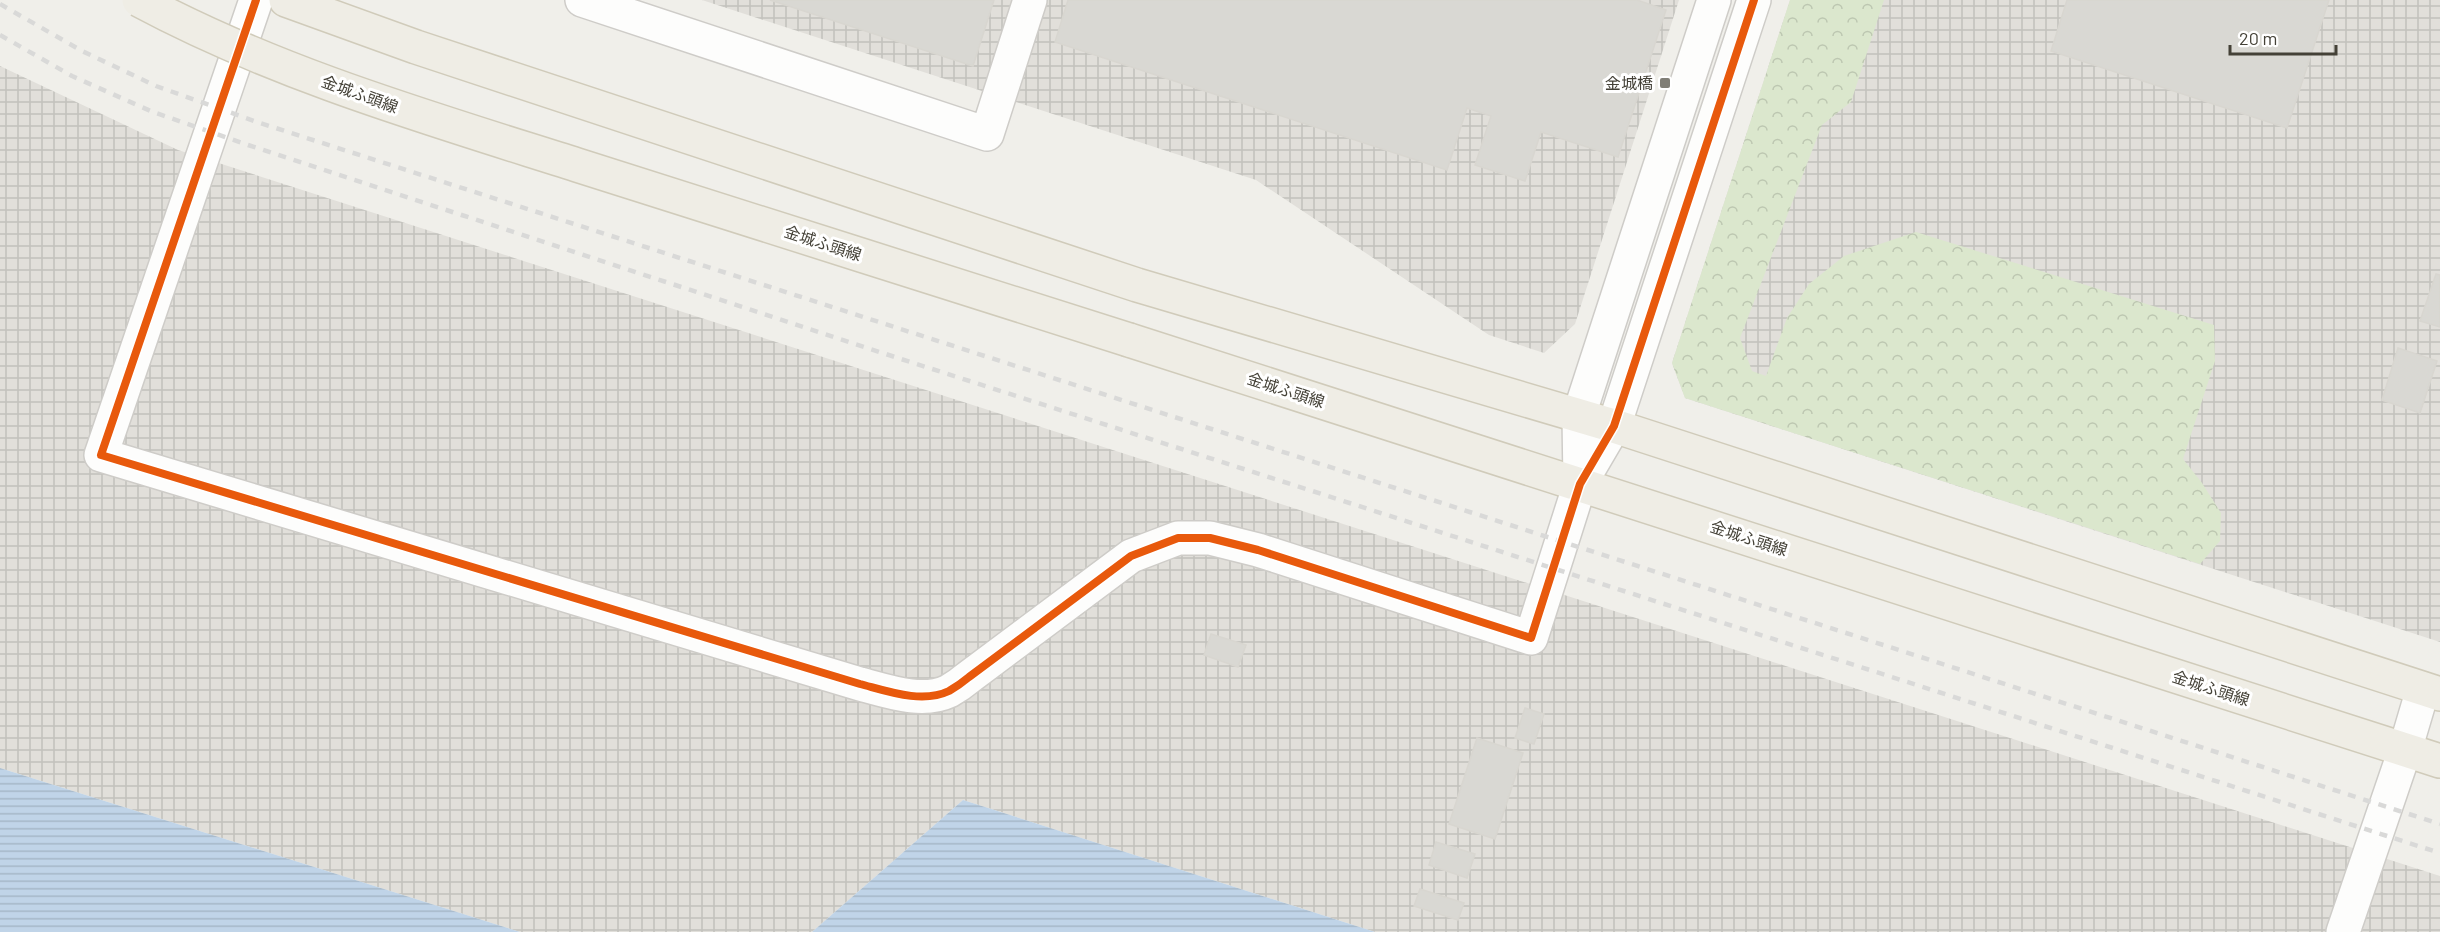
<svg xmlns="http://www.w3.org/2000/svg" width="2440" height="932" viewBox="0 0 2440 932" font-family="Barlow,'Noto Sans JP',sans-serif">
<defs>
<pattern id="industrial-grid" width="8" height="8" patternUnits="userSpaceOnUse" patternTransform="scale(1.5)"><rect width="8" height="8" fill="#e1dfda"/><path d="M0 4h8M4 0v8" fill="none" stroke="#c2c1bc"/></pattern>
<pattern id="forest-crowns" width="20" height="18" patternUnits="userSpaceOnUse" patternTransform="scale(1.5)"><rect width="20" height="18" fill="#dbe7cd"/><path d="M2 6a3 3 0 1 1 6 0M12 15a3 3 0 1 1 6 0" fill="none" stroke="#bdc7b1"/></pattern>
<pattern id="water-rules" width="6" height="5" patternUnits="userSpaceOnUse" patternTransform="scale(1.5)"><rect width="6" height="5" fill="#c0d4e8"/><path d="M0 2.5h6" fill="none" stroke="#a6b7c8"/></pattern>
</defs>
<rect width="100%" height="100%" fill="#f0efea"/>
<g fill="url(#industrial-grid)">
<polygon points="702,0 1679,0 1575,324 1544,353 1489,335 1256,180"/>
<polygon points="1790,0 2440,0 2440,642 1685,398 1672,363"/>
<polygon points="0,66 178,150 2440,876 2440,932 1375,932 963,800 812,932 520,932 0,768"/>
</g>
<polygon fill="url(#forest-crowns)" points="1790,0 1884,0 1851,102 1822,125 1740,338 1752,371 1766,376 1787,318 1809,284 1844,256 1916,232 2214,325 2215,361 2183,459 2202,483 2221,513 2220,541 2200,564 1685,398 1672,363"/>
<g fill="url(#water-rules)">
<polygon points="0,768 520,932 0,932"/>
<polygon points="963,800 1375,932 812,932"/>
</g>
<g fill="#d9d8d3" stroke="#d8d6d0" stroke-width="1.5">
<polygon points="770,0 994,0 973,66"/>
<polygon points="1068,0 1637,0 1666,10 1618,157 1541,132 1525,181 1475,165 1491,116 1467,108 1447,170 1055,42"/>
<polygon points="2067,0 2329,0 2287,128 2051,51"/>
<polygon points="2436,274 2440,275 2440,327 2420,321"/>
<polygon points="2398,348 2437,361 2420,413 2382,400"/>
<polygon points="1211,634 1246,645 1238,667 1204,655"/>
<polygon points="1525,708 1544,714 1534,744 1515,738"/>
<polygon points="1477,738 1523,753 1495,839 1449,824"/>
<polygon points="1436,842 1475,854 1467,878 1429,865"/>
<polygon points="1420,889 1464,903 1458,920 1414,906"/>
</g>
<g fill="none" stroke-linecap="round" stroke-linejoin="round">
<g stroke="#ceccc8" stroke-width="36">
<g id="minor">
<path d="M256 0 101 455 860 684C887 691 922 704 949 691 956 687 963 682 969 677L1131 556 1178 538H1210L1258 550 1531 638 1580 484 1614 426 1754 0"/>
<polyline points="582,0 987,134 1030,0"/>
<polyline points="1580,484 1579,415 1714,0"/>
<polyline points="2343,932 2405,750 2423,689"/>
</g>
</g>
<g stroke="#d0cbba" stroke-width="36">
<g id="major">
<polyline points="286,0 416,47 1137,285 1614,426 2440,694"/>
<polyline points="1129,340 2440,761"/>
</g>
</g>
<use href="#minor" stroke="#fdfdfc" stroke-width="33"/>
<use href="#major" stroke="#efede5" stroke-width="33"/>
<g stroke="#d9d9d8" stroke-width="4.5" stroke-dasharray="8 8" stroke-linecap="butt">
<polyline points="0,4 82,51 156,86 257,122 2440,824"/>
<polyline points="0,35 72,76 153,112 248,145 901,359 2440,853"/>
</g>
<g stroke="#d0cbba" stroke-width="36" stroke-linecap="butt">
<path id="major-bridge" d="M139 0C277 74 429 118 577 165 761 223 945 282 1129 340"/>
</g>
<use href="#major-bridge" stroke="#efede5" stroke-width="33"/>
<g stroke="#fff" stroke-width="11">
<path id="cycleway" d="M256 0 101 455 860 684C887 691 922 704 949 691 956 687 963 682 969 677L1131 556 1178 538H1210L1258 550 1531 638 1580 484 1614 426 1754 0"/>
</g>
<use href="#cycleway" stroke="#e8590c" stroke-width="8"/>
</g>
<rect fill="#807e76" stroke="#fff" stroke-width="2" x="1659" y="77" width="12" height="12" rx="3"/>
<g text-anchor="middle" stroke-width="6" stroke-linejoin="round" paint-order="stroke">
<g font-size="16" fill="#444137" stroke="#fff" text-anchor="end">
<text x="1653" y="89">金城橋</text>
</g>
<g font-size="16" fill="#444137" stroke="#fff">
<text transform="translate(360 94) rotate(20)" y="6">金城ふ頭線</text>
<text transform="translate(823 243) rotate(18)" y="6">金城ふ頭線</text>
<text transform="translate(1286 390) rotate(18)" y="6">金城ふ頭線</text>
<text transform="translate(1749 538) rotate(18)" y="6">金城ふ頭線</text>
<text transform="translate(2211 688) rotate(18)" y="6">金城ふ頭線</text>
</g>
</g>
<path d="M2230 45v9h106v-9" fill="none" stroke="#444137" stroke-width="3"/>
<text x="2239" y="45" font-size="18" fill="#444137" stroke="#ffffff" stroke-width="4.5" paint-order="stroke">20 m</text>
</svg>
